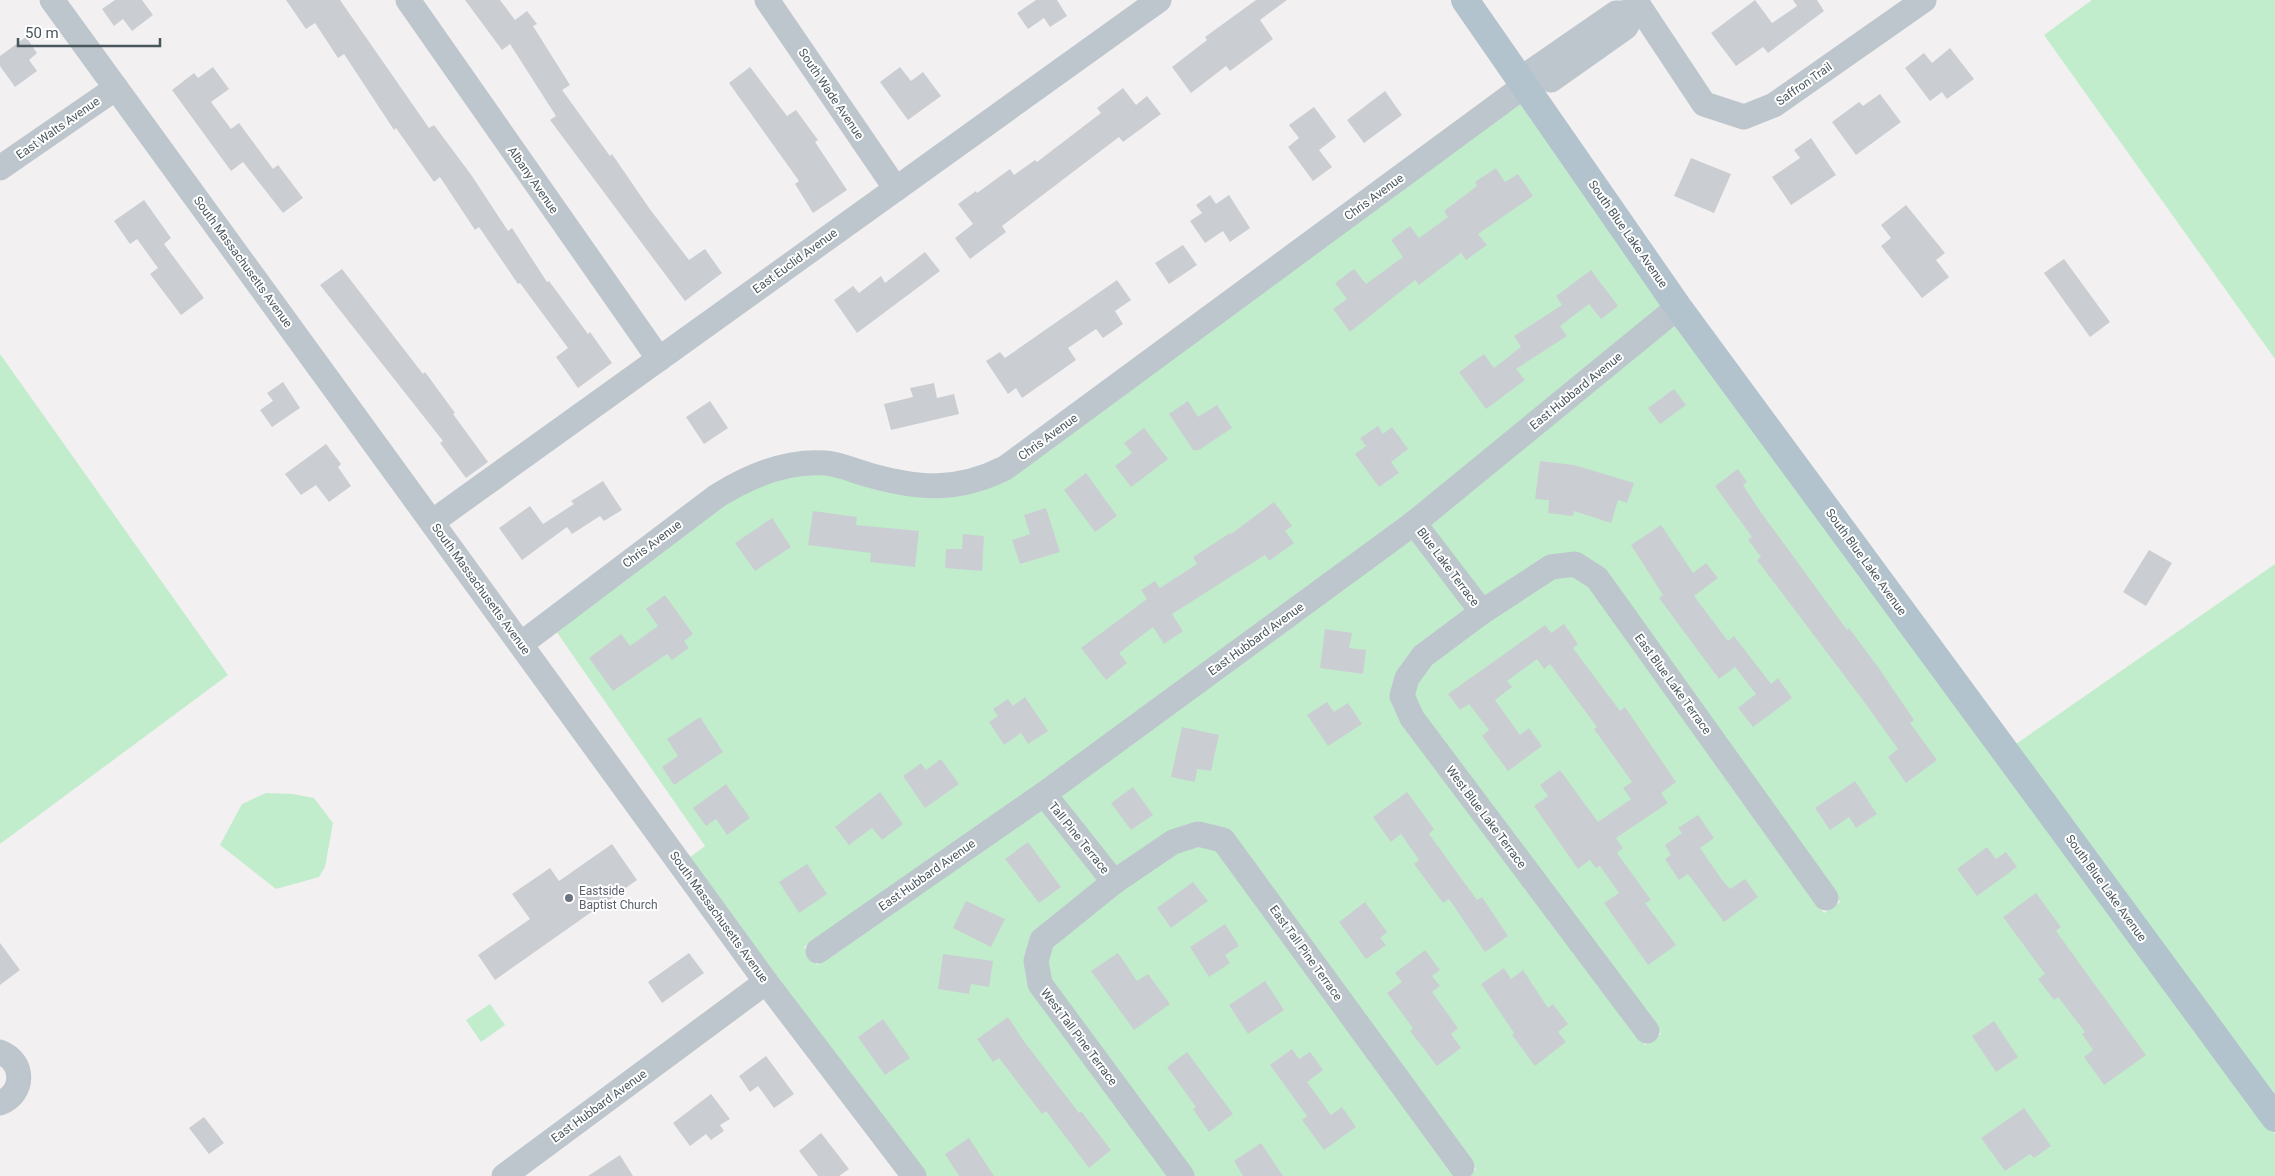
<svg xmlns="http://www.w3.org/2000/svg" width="2275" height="1176" viewBox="0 0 2275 1176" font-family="Roboto,sans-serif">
<rect width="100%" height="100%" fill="#f3f0f1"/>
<g fill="#c2edcd">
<polygon points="2092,0 2275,0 2275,359 2044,35"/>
<polygon points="1522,99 1664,304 1408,514 1037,785 804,947 817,965 1043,809 1099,879 1026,957 1170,1176 926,1176 689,858 705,846 556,631 724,505 744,492 780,479 813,473 965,494"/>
<polygon points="1677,322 2275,1134 2275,1176 1468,1176 1476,1169 1231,834 1115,868 1059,797 1413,537 1468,609 1415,649 1404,724 1645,1045 1661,1034 1420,713 1412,696 1416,683 1430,665 1489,621 1555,577 1574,575 1591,586 1824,913 1840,902 1605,572 1579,555 1484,598 1429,526"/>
<polygon points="0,354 228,675 0,844"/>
<polygon points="2275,564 2275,1102 2013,746"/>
<polygon points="266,793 293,794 314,798 333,823 325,867 319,877 276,889 220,845 242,804"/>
<polygon points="1200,845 1218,849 1456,1176 1194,1176 1049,981 1047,963 1051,947 1120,891 1178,851"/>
<polygon points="490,1004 505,1025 481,1042 466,1020"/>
</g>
<g fill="#caced2">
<polygon points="115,0 142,0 153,15 132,31 123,19 114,26 102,9"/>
<polygon points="286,0 340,0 429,128 434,125 472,176 508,231 512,228 547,282 549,281 588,334 590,332 612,363 578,388 556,357 568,348 520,283 518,284 479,227 475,230 440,177 434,182 396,128 394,130 344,54 338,58 315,23 306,29"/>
<polygon points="465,0 500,0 515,20 527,11 537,24 533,26 570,85 562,90 610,156 612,154 649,208 689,260 705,249 722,273 685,301 550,120 556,116 510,44 502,50"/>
<polygon points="1036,0 1057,0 1067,16 1050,27 1044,18 1028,29 1017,13"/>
<polygon points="1256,0 1287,0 1260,20 1273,39 1230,71 1226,66 1191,93 1172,67 1207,40 1205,37"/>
<polygon points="1755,0 1772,23 1797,6 1793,0 1817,0 1824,11 1768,53 1763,47 1736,66 1711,33"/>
<polygon points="26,37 37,53 29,60 37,71 15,87 0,66 0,56"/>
<polygon points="1950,48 1974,79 1947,99 1942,92 1930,101 1905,68 1924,53 1932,63"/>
<polygon points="213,67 229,89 211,102 231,129 239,123 273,169 278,165 303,198 283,213 243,162 231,171 172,90 194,73 198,78"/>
<polygon points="750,67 787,116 796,110 818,140 815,142 847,190 813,213 795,184 799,181 729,83"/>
<polygon points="900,67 911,81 923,72 941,96 908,120 880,82"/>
<polygon points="1123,88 1136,105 1147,96 1161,114 1123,142 1119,137 1002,226 1006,232 970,259 955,238 973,224 958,204 976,191 977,193 1010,169 1014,175 1035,160 1037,162 1101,113 1097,108"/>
<polygon points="1385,91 1402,115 1364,143 1347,120"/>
<polygon points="1880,94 1901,122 1856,155 1832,122 1859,102 1863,106"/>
<polygon points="1314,107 1336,137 1319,150 1332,167 1313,181 1288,147 1299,138 1289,125"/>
<polygon points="1811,138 1836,175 1791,205 1772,177 1800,158 1794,150"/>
<polygon points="1691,158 1731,174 1714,213 1674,196"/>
<polygon points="1496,168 1505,182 1518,174 1533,196 1478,234 1487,245 1466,260 1461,253 1419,285 1415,280 1350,332 1333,309 1347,299 1335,283 1354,269 1366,284 1403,257 1391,240 1410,226 1419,238 1448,217 1444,211 1477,186 1475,182"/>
<polygon points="1210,195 1216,204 1229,195 1250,228 1230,242 1223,231 1205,243 1190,221 1202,213 1196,205"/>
<polygon points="144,200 171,238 164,244 204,298 181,315 150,274 158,268 137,239 130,244 114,221"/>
<polygon points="1906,205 1945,253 1936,260 1949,277 1922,298 1881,246 1891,238 1881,225"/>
<polygon points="1183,245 1197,265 1169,284 1155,263"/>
<polygon points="925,252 940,271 857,333 834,300 853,286 859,293 881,276 885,283"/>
<polygon points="2064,259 2110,322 2090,337 2044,273"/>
<polygon points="342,269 423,374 425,372 455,413 453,414 488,462 466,478 440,443 443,441 320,285"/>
<polygon points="1591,270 1618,306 1601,319 1589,304 1560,326 1567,336 1516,369 1525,380 1486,409 1459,372 1484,354 1494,368 1521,347 1514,336 1562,305 1556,296"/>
<polygon points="1117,280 1131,300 1115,311 1123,324 1103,338 1096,329 1068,348 1076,360 1022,398 1016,388 1008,394 986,361 1000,352 1005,358"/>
<polygon points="283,382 300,408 272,427 260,410 273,401 267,393"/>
<polygon points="934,383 937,398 954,394 959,414 891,430 884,404 913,397 910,388"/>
<polygon points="1674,389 1686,405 1660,424 1648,408"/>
<polygon points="710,401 728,428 704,444 686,417"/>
<polygon points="1188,401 1198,417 1217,405 1232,428 1199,450 1193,450 1169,414"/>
<polygon points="1378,426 1383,434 1392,427 1408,449 1391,462 1399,473 1379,487 1355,454 1366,446 1360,438"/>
<polygon points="1144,428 1168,459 1131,487 1115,466 1132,453 1124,443"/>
<polygon points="326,444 341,464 338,467 351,486 329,502 316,485 301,495 285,474"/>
<polygon points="1540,461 1574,465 1634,483 1627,503 1618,500 1611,523 1574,511 1573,516 1548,513 1549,500 1535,499"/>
<polygon points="1738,469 1747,482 1743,485 1760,511 1847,630 1849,628 1878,667 1914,720 1910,723 1937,760 1906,783 1888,757 1898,749 1862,699 1757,560 1761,557 1748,540 1752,537 1715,486"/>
<polygon points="1086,473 1117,516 1095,532 1064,490"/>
<polygon points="603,481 622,510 604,521 600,516 572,534 567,527 522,560 499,528 530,506 543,524 574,504 571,501"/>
<polygon points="1274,502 1292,526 1285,531 1294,543 1269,561 1265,555 1172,614 1183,631 1164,644 1153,627 1119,653 1127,663 1106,680 1081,648 1147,599 1141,590 1155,581 1160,588 1197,564 1193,557 1230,533 1231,534"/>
<polygon points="1046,508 1060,552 1020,564 1012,540 1030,534 1024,515"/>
<polygon points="813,511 857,517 856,525 919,531 915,567 870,562 871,553 808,545"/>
<polygon points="772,518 791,547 755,571 735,543"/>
<polygon points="1661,525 1693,573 1706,563 1718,578 1694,596 1728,641 1734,636 1771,684 1778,678 1792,698 1753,727 1738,708 1756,694 1735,667 1719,679 1659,598 1663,595 1631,545"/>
<polygon points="963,534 984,536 982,571 945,568 946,549 962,549"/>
<polygon points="2149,550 2172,563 2146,606 2123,592"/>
<polygon points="665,595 693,634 684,641 689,648 672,660 667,654 613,691 589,658 621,634 630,646 658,626 646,609"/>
<polygon points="1564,624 1578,644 1573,648 1620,711 1625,707 1676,782 1661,793 1668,803 1616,838 1623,848 1617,853 1651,900 1645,903 1676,945 1648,965 1604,903 1619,893 1600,866 1596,868 1590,860 1578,869 1534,806 1548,796 1540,785 1560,770 1598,822 1631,799 1623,788 1632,782 1594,729 1597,727 1550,664 1544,669 1537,659 1507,681 1512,687 1495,700 1520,735 1529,728 1542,746 1508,771 1482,736 1489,730 1469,704 1460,710 1448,694 1545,625 1551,633"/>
<polygon points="1325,629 1352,633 1349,648 1366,650 1363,674 1320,668"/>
<polygon points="1025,697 1048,731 1028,744 1021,733 1004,745 989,722 998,716 993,709 1008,699 1013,706"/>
<polygon points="1327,702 1334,712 1348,703 1362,724 1328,746 1307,715"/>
<polygon points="700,717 723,752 674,785 662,767 678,756 667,739"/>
<polygon points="1182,727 1219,735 1211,771 1197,769 1195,782 1171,777"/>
<polygon points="941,759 959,784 925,808 903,776 921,763 926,770"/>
<polygon points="1855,781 1877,814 1856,828 1849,817 1830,830 1815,808"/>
<polygon points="726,784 750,818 727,835 716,819 706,826 693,808"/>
<polygon points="1133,787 1153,815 1131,830 1111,803"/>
<polygon points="880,792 903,824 882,840 872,828 849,845 835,827"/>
<polygon points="1407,792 1434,829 1429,834 1477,900 1482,897 1508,936 1485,952 1449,899 1443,903 1414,864 1419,860 1401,834 1391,842 1373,817"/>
<polygon points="1698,815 1714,838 1700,848 1722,880 1730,889 1745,879 1758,897 1724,922 1688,874 1679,880 1665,859 1671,855 1665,845 1682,833 1678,828"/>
<polygon points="1028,842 1061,887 1039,903 1005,859"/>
<polygon points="612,844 637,880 495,980 478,955 530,919 512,894 550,868 559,881"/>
<polygon points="1987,847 1996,859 2006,852 2017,867 1977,896 1957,869"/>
<polygon points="807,864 827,894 799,913 779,882"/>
<polygon points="1193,882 1208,901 1171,928 1157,908"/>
<polygon points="2036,893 2061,927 2056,931 2146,1055 2104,1085 2084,1057 2093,1050 2082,1034 2085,1032 2058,997 2054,1000 2038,979 2045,974 2003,917"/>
<polygon points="966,901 1005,919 991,947 953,928"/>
<polygon points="1365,902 1387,932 1380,938 1386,945 1366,959 1339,922"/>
<polygon points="1225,924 1239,946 1225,955 1230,963 1209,977 1190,947"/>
<polygon points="0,943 20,970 0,985"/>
<polygon points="1425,950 1440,970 1432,976 1440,986 1432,992 1458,1028 1451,1034 1461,1048 1437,1066 1410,1031 1413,1028 1387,993 1402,982 1395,973"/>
<polygon points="689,953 704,973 662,1003 648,982"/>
<polygon points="1118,953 1137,981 1148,974 1170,1004 1134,1030 1091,971"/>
<polygon points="943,954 993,961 989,987 971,984 969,994 938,989"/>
<polygon points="1504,968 1511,979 1523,970 1548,1008 1553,1004 1568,1024 1558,1032 1566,1042 1535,1066 1512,1035 1514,1033 1481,984"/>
<polygon points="1265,981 1284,1010 1248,1034 1229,1005"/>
<polygon points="1008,1017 1023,1040 1079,1113 1081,1111 1111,1150 1089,1168 1046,1111 1042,1114 999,1058 993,1062 977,1039"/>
<polygon points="883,1019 910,1058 885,1075 858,1037"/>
<polygon points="1994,1021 2018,1057 1996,1072 1972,1036"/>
<polygon points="1292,1049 1299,1059 1310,1052 1323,1070 1307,1082 1331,1115 1342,1107 1356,1127 1324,1150 1302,1120 1307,1116 1270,1065"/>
<polygon points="1187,1052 1233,1114 1209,1132 1193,1109 1196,1107 1167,1067"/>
<polygon points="766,1056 794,1094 774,1108 758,1086 750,1092 739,1076"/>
<polygon points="711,1094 730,1119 720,1125 724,1131 711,1140 706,1134 690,1146 673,1123"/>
<polygon points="2024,1108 2051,1146 2034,1158 2030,1154 2005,1171 1981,1138"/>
<polygon points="204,1117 224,1143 209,1154 189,1128"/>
<polygon points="821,1133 849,1169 839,1176 818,1176 799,1151"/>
<polygon points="969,1138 994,1176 959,1176 945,1154"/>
<polygon points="1261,1143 1283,1176 1243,1176 1234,1161"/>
<polygon points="620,1155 633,1176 588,1176"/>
</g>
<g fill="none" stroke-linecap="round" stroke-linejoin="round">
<g stroke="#bdc6cc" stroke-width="25">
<polyline points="52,0 766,982 914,1176"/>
<polyline points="408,0 659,359"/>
<polyline points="767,0 896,189"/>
<polyline points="1635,0 1704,104 1744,117 1774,105 1924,0"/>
<polyline points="1551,80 1626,27 1633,13"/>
<polyline points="0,168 116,88"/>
<polyline points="432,522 1159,0"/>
<polyline points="1414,523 1482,612"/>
<path d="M521 644 717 496C749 476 786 460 825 463 840 464 854 471 869 475 919 489 957 492 1005 468L1524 86 1531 81 1532 71 1616 13H1633L1640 8"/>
<polyline points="1044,794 1114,882"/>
<polyline points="818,951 1044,794 1414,523 1678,307"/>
<polyline points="1647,1031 1412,718 1402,696 1407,678 1423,656 1482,612 1551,567 1575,564 1597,578 1826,898"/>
<path d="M0 1052C25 1062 25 1093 0 1103"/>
<polyline points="504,1176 766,982"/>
<polyline points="1182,1176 1040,984 1036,961 1042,940 1114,882 1173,842 1198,834 1223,840 1462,1167"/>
</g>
<polyline stroke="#b2c3cd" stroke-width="28" points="1465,0 1678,307 2275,1118"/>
</g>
<circle fill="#6b7280" stroke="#fff" stroke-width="2" cx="569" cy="898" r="5"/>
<g text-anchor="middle" stroke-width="4" stroke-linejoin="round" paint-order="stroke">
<g font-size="12" fill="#49565d" stroke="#fff">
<text transform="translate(1804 84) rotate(-35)" y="4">Saffron Trail</text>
<text transform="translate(831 94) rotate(56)" y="4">South Wade Avenue</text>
<text transform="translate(58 128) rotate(-35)" y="4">East Walts Avenue</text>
<text transform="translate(533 180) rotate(55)" y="4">Albany Avenue</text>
<text transform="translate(1374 197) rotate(-36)" y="4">Chris Avenue</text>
<text transform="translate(1628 234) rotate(55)" y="4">South Blue Lake Avenue</text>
<text transform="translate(795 261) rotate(-36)" y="4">East Euclid Avenue</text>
<text transform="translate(243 262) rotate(54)" y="4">South Massachusetts Avenue</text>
<text transform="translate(1576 391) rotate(-39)" y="4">East Hubbard Avenue</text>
<text transform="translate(1048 437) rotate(-36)" y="4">Chris Avenue</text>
<text transform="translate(652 544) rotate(-37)" y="4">Chris Avenue</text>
<text transform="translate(1866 562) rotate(54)" y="4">South Blue Lake Avenue</text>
<text transform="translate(1448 567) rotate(53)" y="4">Blue Lake Terrace</text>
<text transform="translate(481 589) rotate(54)" y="4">South Massachusetts Avenue</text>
<text transform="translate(1256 639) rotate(-36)" y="4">East Hubbard Avenue</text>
<text transform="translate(1673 684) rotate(54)" y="4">East Blue Lake Terrace</text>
<text transform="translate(1486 817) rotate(53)" y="4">West Blue Lake Terrace</text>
<text transform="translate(1079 838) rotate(51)" y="4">Tall Pine Terrace</text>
<text transform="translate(927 875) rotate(-35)" y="4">East Hubbard Avenue</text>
<text transform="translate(2106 888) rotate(54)" y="4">South Blue Lake Avenue</text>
<text transform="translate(719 917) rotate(54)" y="4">South Massachusetts Avenue</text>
<text transform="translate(1306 953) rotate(54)" y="4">East Tall Pine Terrace</text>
<text transform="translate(1079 1037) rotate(53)" y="4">West Tall Pine Terrace</text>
<text transform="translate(599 1106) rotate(-36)" y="4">East Hubbard Avenue</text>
</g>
<g font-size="12" fill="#5b616d" stroke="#fff" text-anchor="start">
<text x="579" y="895">Eastside<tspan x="579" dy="14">Baptist Church</tspan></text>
</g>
</g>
<path d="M18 38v8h142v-8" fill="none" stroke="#49565d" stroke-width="2.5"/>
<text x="25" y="38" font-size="15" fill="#49565d" stroke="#ffffff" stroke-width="4" paint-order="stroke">50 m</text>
</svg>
